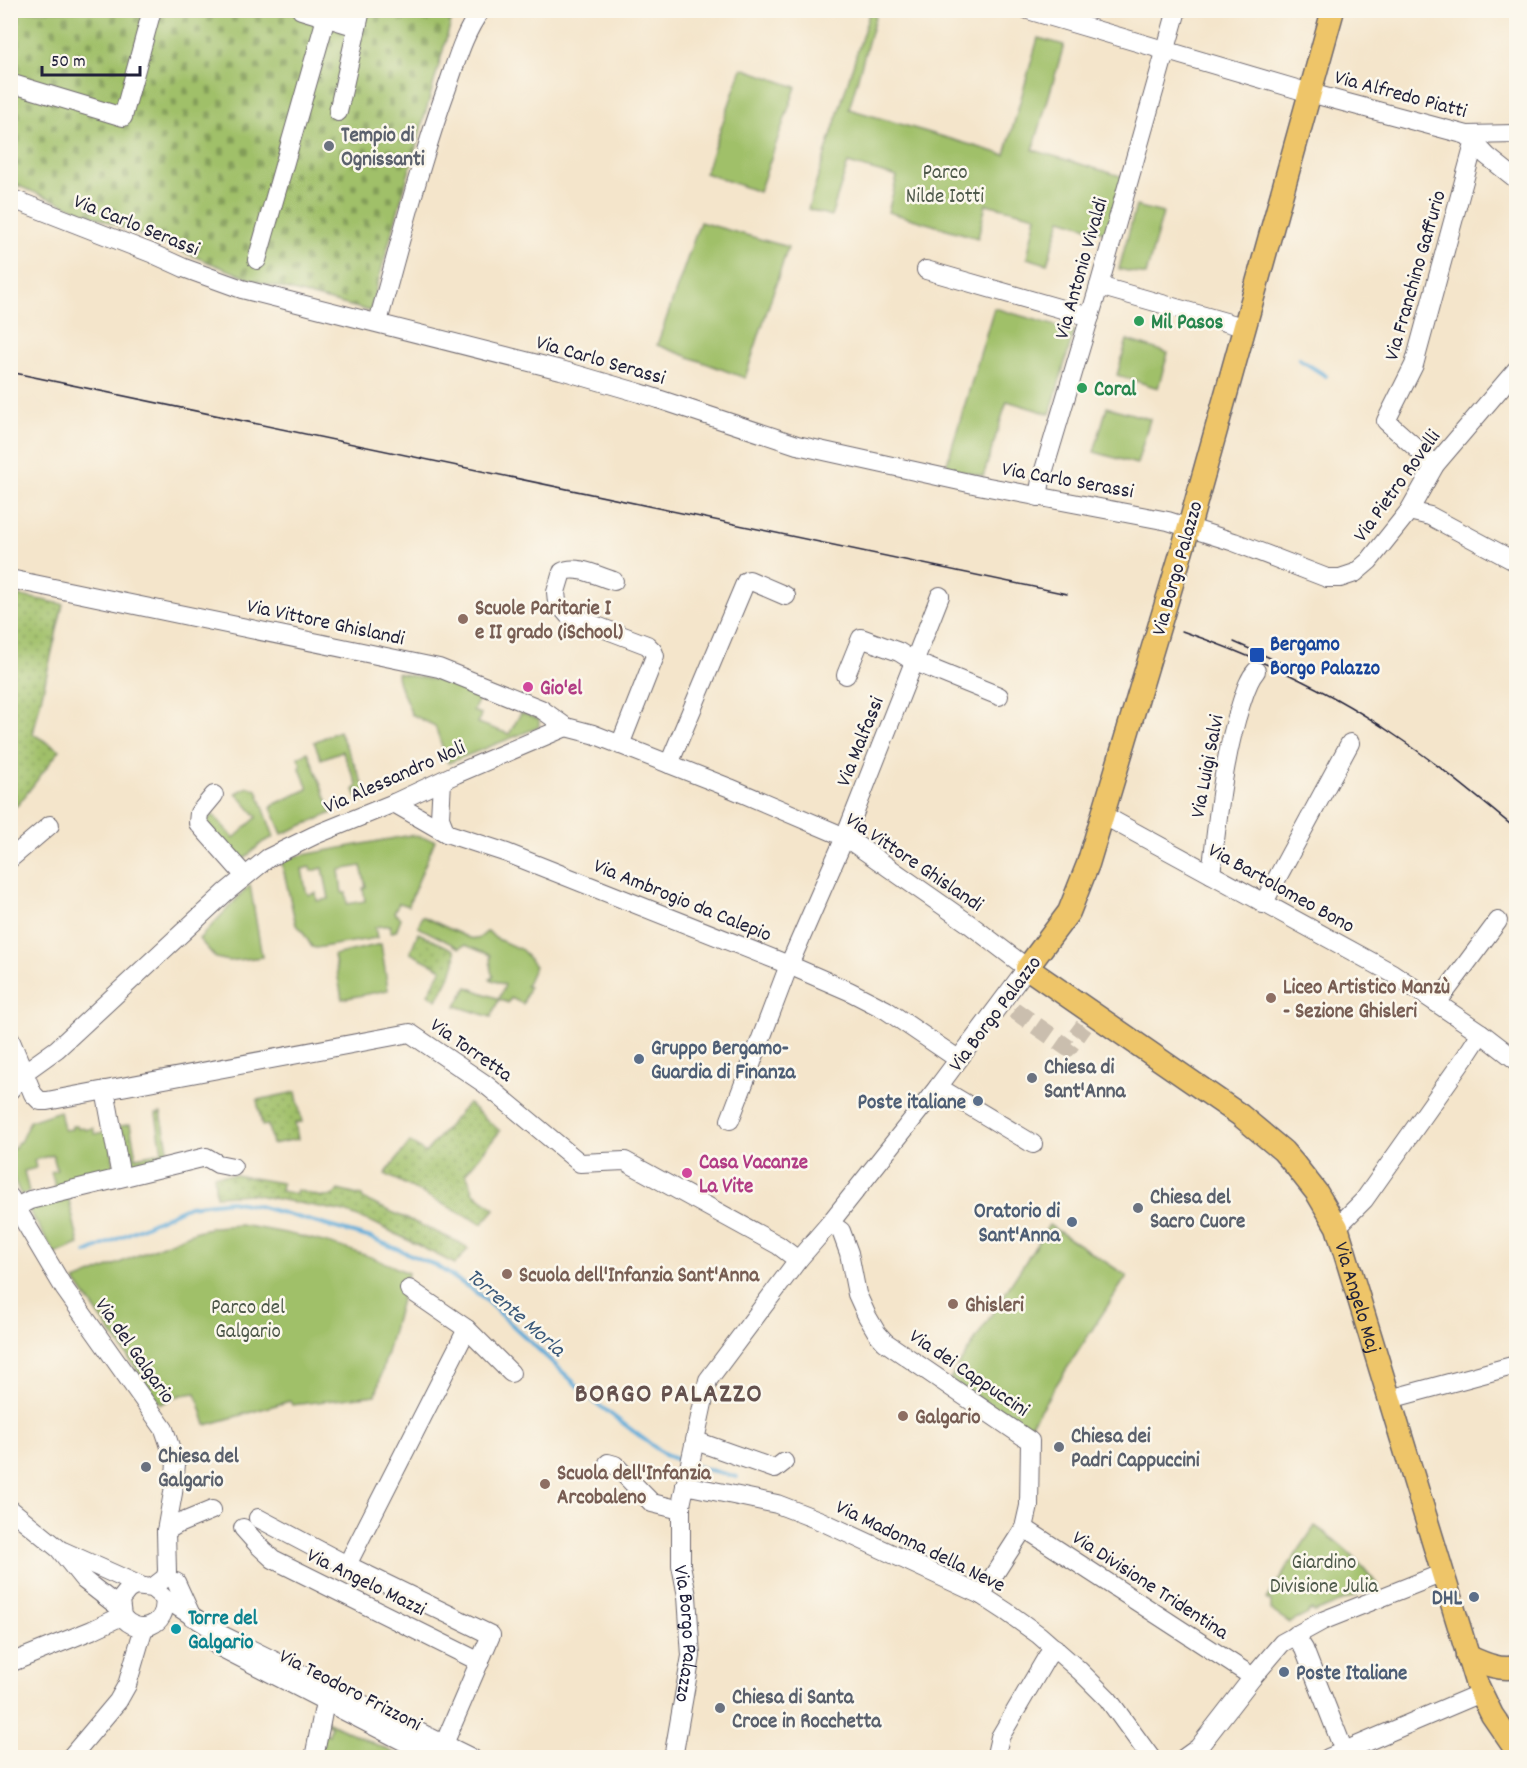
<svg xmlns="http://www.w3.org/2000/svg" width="1527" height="1768" viewBox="0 0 1527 1768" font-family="Dekko,sans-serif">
<defs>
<pattern id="grass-dots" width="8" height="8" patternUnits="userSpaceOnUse" patternTransform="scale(1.5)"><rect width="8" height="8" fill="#a0c069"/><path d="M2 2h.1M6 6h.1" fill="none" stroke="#829c58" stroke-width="1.8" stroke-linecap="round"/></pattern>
<pattern id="cemetery-stones" width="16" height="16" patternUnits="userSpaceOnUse" patternTransform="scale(1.5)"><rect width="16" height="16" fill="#a0c069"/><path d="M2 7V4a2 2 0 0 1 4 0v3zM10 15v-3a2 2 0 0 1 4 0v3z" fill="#829c58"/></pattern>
</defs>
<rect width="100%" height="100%" fill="#fbf7ec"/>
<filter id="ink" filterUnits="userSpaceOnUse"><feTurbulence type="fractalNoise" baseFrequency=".0167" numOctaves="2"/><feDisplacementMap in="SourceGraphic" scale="12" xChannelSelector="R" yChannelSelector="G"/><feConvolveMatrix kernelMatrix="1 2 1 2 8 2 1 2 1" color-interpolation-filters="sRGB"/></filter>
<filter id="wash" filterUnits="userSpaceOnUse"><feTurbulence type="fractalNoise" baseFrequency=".008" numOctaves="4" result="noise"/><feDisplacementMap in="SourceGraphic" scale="24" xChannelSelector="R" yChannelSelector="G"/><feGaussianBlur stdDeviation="1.35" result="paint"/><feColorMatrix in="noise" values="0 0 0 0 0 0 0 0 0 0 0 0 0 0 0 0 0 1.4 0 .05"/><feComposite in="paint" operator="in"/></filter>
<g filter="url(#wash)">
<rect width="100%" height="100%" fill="#f4e5cb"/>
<g fill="url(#grass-dots)" stroke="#617152" stroke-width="1.5">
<polygon points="10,594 63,604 33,734 60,750 18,805 11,808"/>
<path d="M418 933 454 950C461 962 443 988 437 1000L428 994 442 969 410 953Z"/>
<polygon points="296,1092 302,1122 295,1123 298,1139 272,1144 268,1125 262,1126 257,1100"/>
<polygon points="468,1103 500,1131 466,1173 474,1193 495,1209 482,1224 385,1174 410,1142 425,1153"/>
<polygon points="161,1113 170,1158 125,1169 118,1127 130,1124 136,1157 162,1152 156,1114"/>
<path d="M214 1175H235L282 1183 281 1191 296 1194 297 1190C310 1193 330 1204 338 1190L362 1196 363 1199 458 1242 468 1249 455 1264 374 1223 345 1212 251 1194 216 1196Z"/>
</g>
<polygon fill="url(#cemetery-stones)" stroke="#617152" stroke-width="1.5" points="10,11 454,11 370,311 258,282 11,183"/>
<g fill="#a0c069" stroke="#617152" stroke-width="1.5" fill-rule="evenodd">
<polygon points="870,11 877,11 849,109 1005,155 1038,38 1064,45 1033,150 1124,177 1107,233 1061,219 1047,264 1027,258 1036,216 986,204 978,238 888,212 897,177 848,163 831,216 808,209"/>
<polygon points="742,68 796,87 759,192 705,173"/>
<polygon points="1136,206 1163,213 1146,275 1119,269"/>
<polygon points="700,222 788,247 745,378 657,345"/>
<polygon points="994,308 1074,331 1050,414 1007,401 983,477 983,476 946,467"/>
<polygon points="1127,340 1168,353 1158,388 1117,375"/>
<polygon points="1107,407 1150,419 1137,464 1094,452"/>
<path d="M397 673 452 683 481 695 473 711 481 714 478 723 509 734 521 713 539 719V727L448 763 435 726 411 714C408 699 397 688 397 673Z"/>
<polygon points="339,731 369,797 359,802 354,790 357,787 357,784 342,751 321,759 314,742"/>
<polygon points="308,752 332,813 282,834 271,808 275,804 308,789 299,766 301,765 298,757"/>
<polygon points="248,787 257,790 274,837 263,842 239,863 204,822 213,815 234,838 257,817 236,793"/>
<path d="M411 835 435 840 408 906 399 903 394 913 401 918 396 931 391 932 390 925 375 927 377 938 316 948 312 947 301 929 296 925 281 859ZM361 866 366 887 363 888 365 901 347 904 346 893H342L339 870ZM310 867 311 871 323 868 329 899 317 901 316 893 309 895 306 891 302 869Z"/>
<polygon points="250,885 262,957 229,961 216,958 199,939"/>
<polygon points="422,916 469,938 478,939 488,931 495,938 522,950 535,966 526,986 529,987 523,1004 511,998 508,1003 499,999 491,1017 456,1006 467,987 499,999 505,985 490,979 493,976 491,971 490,955 465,945 459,948 418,927"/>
<polygon points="381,944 388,990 342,999 334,955"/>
<polygon points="60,1111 64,1130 72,1129 72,1126 77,1126 78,1128 83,1127 85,1130 93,1128 95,1134 109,1131 115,1172 56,1189 51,1172 57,1170 53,1155 34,1160 36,1168 24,1171 29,1192 21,1195 11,1173 11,1147 14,1149 18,1142 20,1142 30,1121"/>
<polygon points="68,1196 79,1244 55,1254 27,1207"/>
<path d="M240 1225C299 1234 354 1247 408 1273L376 1395 292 1405 290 1401 206 1425 196 1393 181 1395 161 1404 75 1281 197 1231 214 1227Z"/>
<polygon points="1049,1225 1127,1276 1027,1430 950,1379"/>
<path d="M1315 1526C1341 1543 1360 1561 1378 1586L1364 1592 1363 1590 1358 1591V1595L1314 1612 1312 1610 1308 1612V1614L1290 1623 1271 1610V1602L1266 1599Z"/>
<polygon points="326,1721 403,1757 319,1758 324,1733 329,1735 331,1726 326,1723"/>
</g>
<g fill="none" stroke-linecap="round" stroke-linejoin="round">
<g stroke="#60abd8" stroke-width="4">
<polyline points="1299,359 1326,376"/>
<polyline points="86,1253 189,1206 230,1201 258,1206 371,1238 437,1266 480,1295 596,1403 665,1455 684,1462"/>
<polyline points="694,1466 737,1477"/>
</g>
</g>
</g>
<g filter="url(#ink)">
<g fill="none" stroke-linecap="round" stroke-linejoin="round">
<polyline stroke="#cabeae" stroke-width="18" stroke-dasharray="18 9" stroke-linecap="butt" points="1014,1010 1068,1048 1084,1026"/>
<g stroke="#6c666d" stroke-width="20">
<g id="minor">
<polyline points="301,10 357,27"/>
<polyline points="1028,10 1310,93 1467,135 1516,134"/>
<polyline points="10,83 123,117 152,10"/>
<polyline points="338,112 361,10"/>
<polyline points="1468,136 1487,156 1516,179"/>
<polyline points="10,198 151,253 184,268 242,289 561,370 640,393 797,445 978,485 1168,521 1234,542 1327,578 1340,578 1355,573 1369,561 1409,511 1435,465 1516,370"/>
<polyline points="257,260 326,18"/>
<polyline points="926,270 1090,317"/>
<polyline points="1099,286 1243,327"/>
<path d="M378 322C400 243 420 162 448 85 457 59 464 33 481 10"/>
<polyline points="1435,465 1386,421 1414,365 1474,144"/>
<polyline points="1038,497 1041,480 1099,286 1177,10"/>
<polyline points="1409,511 1430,516 1516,562"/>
<path id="s1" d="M10 579 439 668 541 709 566 727 593 734 730 788 845 837 968 923 1027 968 938 1087 830 1223 798 1260 708 1380 681 1505V1565L687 1596 691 1656 673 1758"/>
<path d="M614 581C600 577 576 564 562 572L556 592 557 602 568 615 647 645 653 651 655 656 620 745"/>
<polyline points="846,675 861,638 899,652 915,662 999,696"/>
<polyline points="669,764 746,581 749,580 786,596"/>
<polyline points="442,781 440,818 446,833"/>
<polyline points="214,795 199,813 198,823 245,876"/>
<polyline points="394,803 446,833 507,853 789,965 849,991 886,1010 958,1059"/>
<polyline points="1103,815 1392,973 1481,1033 1516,1060"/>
<polyline points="10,859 50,825"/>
<path d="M1211 874C1218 817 1223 759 1241 704 1245 692 1248 680 1256 671"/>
<polyline points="1263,904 1350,743"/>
<polyline points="1437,1003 1498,921"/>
<polyline points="10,1039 33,1094 40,1101 47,1101 410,1033 485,1084 580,1163 625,1161 778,1245 798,1260"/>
<polyline points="938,1087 1033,1144"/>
<polyline points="10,1090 25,1072 57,1049 225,893 268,858 315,835 394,803 456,774 566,727"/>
<polyline points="105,1090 121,1177"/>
<polyline points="730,1120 789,965 845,837 940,596"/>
<polyline points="10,1197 64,1288 164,1429 176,1464 173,1493 166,1531 167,1572 165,1578 152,1588"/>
<polyline points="16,1207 30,1200 206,1157 218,1164 233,1167"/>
<polyline points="830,1223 841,1231 849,1253 857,1294 867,1316 877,1333 885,1342 1030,1441 1029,1506 1024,1528 981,1595"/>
<polyline points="1337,1227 1364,1200 1466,1056 1481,1033"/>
<polyline points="409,1289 467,1329 511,1373"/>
<polyline points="1390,1399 1516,1365"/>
<polyline points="696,1441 775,1469 784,1462"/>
<polyline points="608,1463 615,1465 652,1503 681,1510"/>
<polyline points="685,1485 777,1504 821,1521 981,1595 1007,1612 1039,1635 1080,1671 1108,1699 1151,1758"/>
<polyline points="10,1509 59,1549 84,1580 120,1608"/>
<polyline points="258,1518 347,1565"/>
<polyline points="243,1528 259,1546 273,1559 480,1662"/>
<polyline points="1024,1528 1253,1677"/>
<polyline points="166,1531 178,1524 212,1510"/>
<polyline points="63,1551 141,1586"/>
<polyline points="176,1582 192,1617"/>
<path d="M164 1598C169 1626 137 1637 122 1616L120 1600 128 1590 135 1586 152 1588 164 1598 222 1635 472 1758"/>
<polyline points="1295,1635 1304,1649 1344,1751"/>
<polyline points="216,1645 436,1758"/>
<polyline points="10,1663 92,1630 122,1616"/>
<polyline points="444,1744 491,1635 347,1565 467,1329"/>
<polyline points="70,1758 118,1701 127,1685 144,1627"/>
<polyline points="314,1758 325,1702"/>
<polyline points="1001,1758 997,1750 1000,1737 1047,1657 1055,1648"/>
<polyline points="1184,1758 1198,1748 1253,1677 1282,1643 1322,1621 1443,1573"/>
<polyline points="1328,1758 1481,1693"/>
</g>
</g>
<g stroke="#6c666d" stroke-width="25">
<g id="major">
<path id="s2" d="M1333 10 1189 527 1088 864 1069 912 1027 968 1240 1115 1283 1151 1295 1165 1317 1193 1337 1227 1476 1682 1492 1715 1516 1750"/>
<path d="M1467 1656C1483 1663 1499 1671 1516 1667"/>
</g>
</g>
<use href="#minor" stroke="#fff" stroke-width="18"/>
<use href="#major" stroke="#eec569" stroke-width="22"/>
<g stroke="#22223b" stroke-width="1.5">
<polyline points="10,372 1067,594"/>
<path d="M1182 631C1257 657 1331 691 1396 736 1438 764 1477 797 1516 829"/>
<polyline points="1234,642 1286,665"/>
</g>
</g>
</g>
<g fill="#6b7280" stroke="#fbf7ec" stroke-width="2">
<circle cx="329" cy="146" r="6"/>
<circle cx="1032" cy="1078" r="6"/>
<circle cx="1138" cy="1208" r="6"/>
<circle cx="1059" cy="1447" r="6"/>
<circle cx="146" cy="1467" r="6"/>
<circle cx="720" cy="1708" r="6"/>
</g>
<g fill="#2e9e5b" stroke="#fbf7ec" stroke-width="2">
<circle cx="1139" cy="321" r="6"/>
<circle cx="1082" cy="388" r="6"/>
</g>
<g fill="#8d6e63" stroke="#fbf7ec" stroke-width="2">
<circle cx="463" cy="619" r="6"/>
<circle cx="1271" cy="998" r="6"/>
<circle cx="507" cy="1274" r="6"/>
<circle cx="953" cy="1304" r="6"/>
<circle cx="903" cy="1416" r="6"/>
<circle cx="545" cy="1484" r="6"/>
</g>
<rect fill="#1a4fb4" stroke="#fbf7ec" stroke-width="2" x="1249" y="647" width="16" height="16" rx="3"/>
<g fill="#d1479c" stroke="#fbf7ec" stroke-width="2">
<circle cx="528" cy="687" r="6"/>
<circle cx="687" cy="1173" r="6"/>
</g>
<g fill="#5c6f8a" stroke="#fbf7ec" stroke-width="2">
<circle cx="639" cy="1059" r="6"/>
<circle cx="978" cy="1101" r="6"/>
<circle cx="1072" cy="1222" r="6"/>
<circle cx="1474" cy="1597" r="6"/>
<circle cx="1284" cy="1672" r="6"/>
</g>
<circle fill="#0f9aa8" stroke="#fbf7ec" stroke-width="2" cx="176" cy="1629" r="6"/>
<g text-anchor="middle" stroke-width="5" stroke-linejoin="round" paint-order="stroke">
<g font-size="21" fill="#22223b" stroke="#fbf7ec">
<text transform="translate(1401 93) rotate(15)" y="7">Via Alfredo Piatti</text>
<text transform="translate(137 224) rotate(22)" y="7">Via Carlo Serassi</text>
<text transform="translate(1080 268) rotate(-74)" y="7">Via Antonio Vivaldi</text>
<text transform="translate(1414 275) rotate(-74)" y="7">Via Franchino Gaffurio</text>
<text transform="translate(601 359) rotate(16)" y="7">Via Carlo Serassi</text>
<text transform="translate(1068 479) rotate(10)" y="7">Via Carlo Serassi</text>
<text transform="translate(1396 485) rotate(-54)" y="7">Via Pietro Rovelli</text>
<text transform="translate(1176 568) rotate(-74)" y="7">Via Borgo Palazzo</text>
<text transform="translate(326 621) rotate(12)" y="7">Via Vittore Ghislandi</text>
<text transform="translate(859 741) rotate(-68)" y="7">Via Malfassi</text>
<text transform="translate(1206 766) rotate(-79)" y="7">Via Luigi Salvi</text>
<text transform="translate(394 776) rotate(-24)" y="7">Via Alessandro Noli</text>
<text transform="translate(915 861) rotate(34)" y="7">Via Vittore Ghislandi</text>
<text transform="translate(1282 887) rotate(29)" y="7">Via Bartolomeo Bono</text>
<text transform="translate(683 899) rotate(22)" y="7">Via Ambrogio da Calepio</text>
<text transform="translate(994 1013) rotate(-53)" y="7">Via Borgo Palazzo</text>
<text transform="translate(472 1049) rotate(35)" y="7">Via Torretta</text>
<text dy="7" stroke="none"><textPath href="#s2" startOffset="1492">Via Angelo Maj</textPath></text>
<text transform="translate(136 1350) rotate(55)" y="7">Via del Galgario</text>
<text transform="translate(970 1372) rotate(34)" y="7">Via dei Cappuccini</text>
<text transform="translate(921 1545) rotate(26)" y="7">Via Madonna della Neve</text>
<text transform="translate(367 1581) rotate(26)" y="7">Via Angelo Mazzi</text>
<text transform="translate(1151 1584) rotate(33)" y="7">Via Divisione Tridentina</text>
<text dy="7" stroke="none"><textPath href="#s1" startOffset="1882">Via Borgo Palazzo</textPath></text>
<text transform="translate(351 1689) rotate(27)" y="7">Via Teodoro Frizzoni</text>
</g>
<g font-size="21" font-weight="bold" fill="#5b616d" stroke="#fbf7ec" text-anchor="start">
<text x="341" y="141">Tempio di<tspan x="341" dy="24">Ognissanti</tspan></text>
<text x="1044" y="1073">Chiesa di<tspan x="1044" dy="24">Sant'Anna</tspan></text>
<text x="1150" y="1203">Chiesa del<tspan x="1150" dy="24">Sacro Cuore</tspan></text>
<text x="1071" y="1442">Chiesa dei<tspan x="1071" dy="24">Padri Cappuccini</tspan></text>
<text x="158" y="1462">Chiesa del<tspan x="158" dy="24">Galgario</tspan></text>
<text x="732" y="1703">Chiesa di Santa<tspan x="732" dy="24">Croce in Rocchetta</tspan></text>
</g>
<g font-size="21" fill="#4e594b" stroke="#fbf7ec">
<text x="945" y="178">Parco<tspan x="945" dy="24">Nilde Iotti</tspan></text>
<text x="248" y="1313">Parco del<tspan x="248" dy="24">Galgario</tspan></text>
<text x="1324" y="1568">Giardino<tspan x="1324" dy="24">Divisione Julia</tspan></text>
</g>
<g font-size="21" font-weight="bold" fill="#27864d" stroke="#fbf7ec" text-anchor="start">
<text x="1151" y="328">Mil Pasos</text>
<text x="1094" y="395">Coral</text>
</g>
<g font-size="21" font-weight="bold" fill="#785e54" stroke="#fbf7ec" text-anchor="start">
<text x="475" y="614">Scuole Paritarie I<tspan x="475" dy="24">e II grado (iSchool)</tspan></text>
<text x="1283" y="993">Liceo Artistico Manzù<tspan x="1283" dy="24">- Sezione Ghisleri</tspan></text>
<text x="519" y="1281">Scuola dell'Infanzia Sant'Anna</text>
<text x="965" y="1311">Ghisleri</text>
<text x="915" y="1423">Galgario</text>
<text x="557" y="1479">Scuola dell'Infanzia<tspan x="557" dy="24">Arcobaleno</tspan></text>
</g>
<g font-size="21" font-weight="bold" fill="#164399" stroke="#fbf7ec" text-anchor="start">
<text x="1270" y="650">Bergamo<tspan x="1270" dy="24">Borgo Palazzo</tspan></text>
</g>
<g font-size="21" font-weight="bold" fill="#b23c85" stroke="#fbf7ec" text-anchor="start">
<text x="540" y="694">Gio'el</text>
<text x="699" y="1168">Casa Vacanze<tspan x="699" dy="24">La Vite</tspan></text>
</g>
<g font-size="21" font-weight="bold" fill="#4e5e75" stroke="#fbf7ec" text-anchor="end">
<text x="651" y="1054" text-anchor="start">Gruppo Bergamo-<tspan x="651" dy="24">Guardia di Finanza</tspan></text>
<text x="966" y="1108">Poste italiane</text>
<text x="1060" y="1217">Oratorio di<tspan x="1060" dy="24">Sant'Anna</tspan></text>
<text x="1462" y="1604">DHL</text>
<text x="1296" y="1679" text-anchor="start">Poste Italiane</text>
</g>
<g font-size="21" font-weight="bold" fill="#0d838f" stroke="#fbf7ec" text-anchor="start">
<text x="188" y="1624">Torre del<tspan x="188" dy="24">Galgario</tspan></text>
</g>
<g font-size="22" font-style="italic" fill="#3b597a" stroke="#fbf7ec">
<text transform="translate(517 1311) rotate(41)" y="8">Torrente Morla</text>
</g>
<g font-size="27" font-weight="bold" letter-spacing="1.5" fill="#64514e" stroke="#fbf7ec">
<text x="669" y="1401">BORGO PALAZZO</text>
</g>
</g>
<rect width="1527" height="1768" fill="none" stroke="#fbf7ec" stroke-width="36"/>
<path d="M42 66v9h98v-9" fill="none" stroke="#22223b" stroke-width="3"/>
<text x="51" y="66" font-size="18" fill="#22223b" stroke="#fbf7ec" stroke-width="4.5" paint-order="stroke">50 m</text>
</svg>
